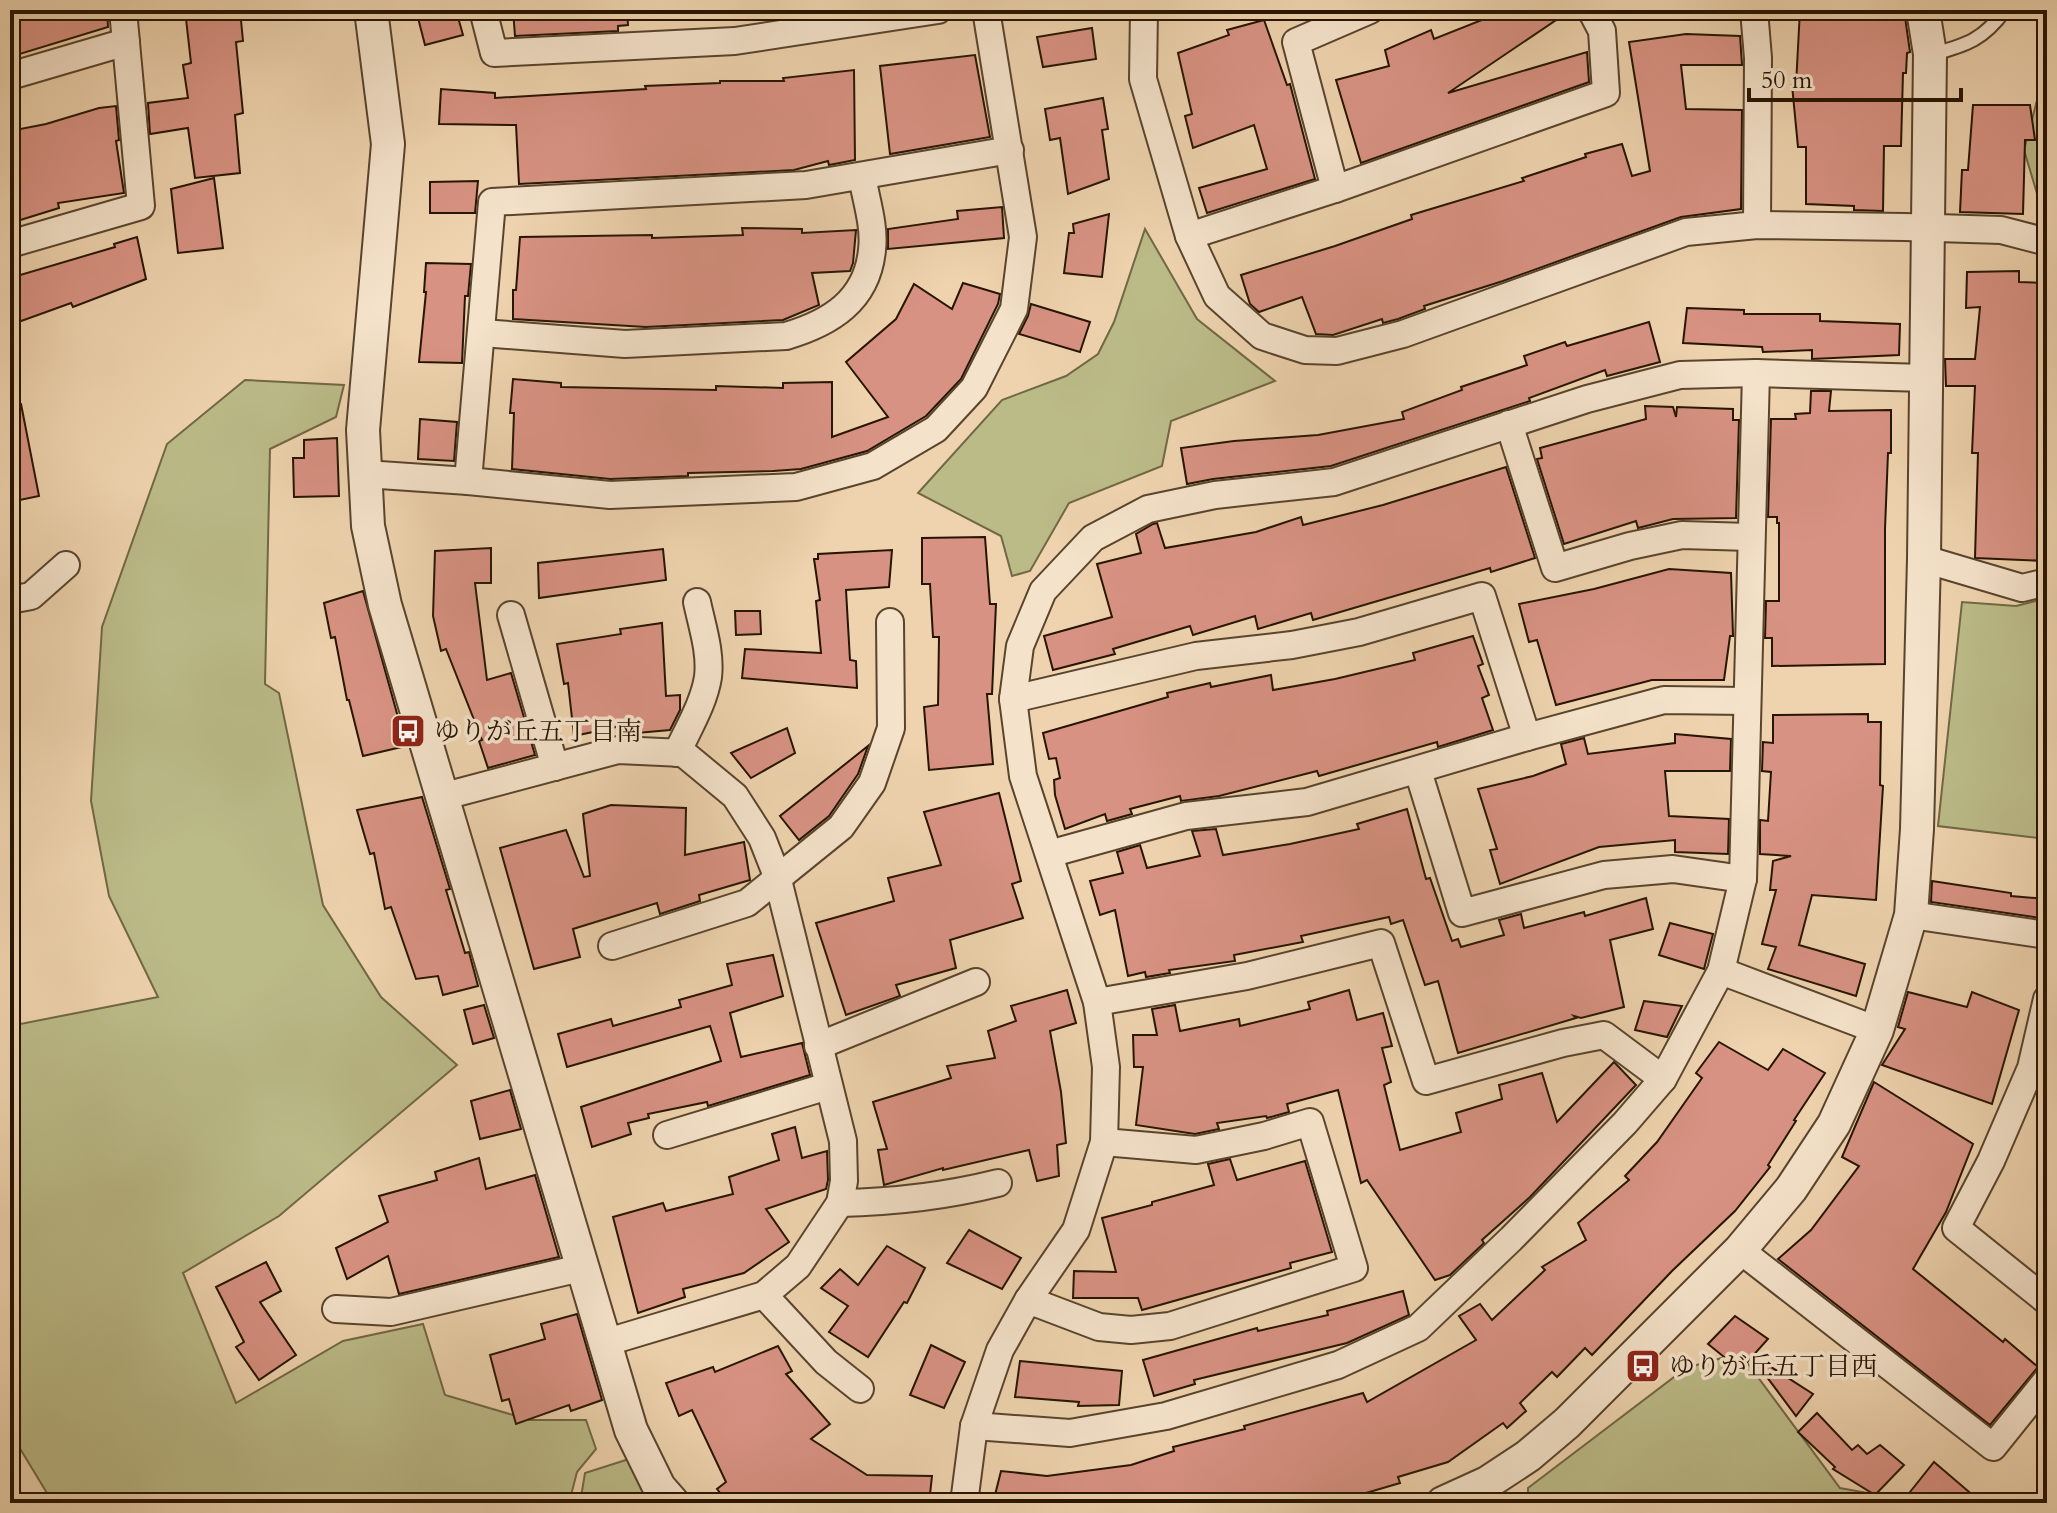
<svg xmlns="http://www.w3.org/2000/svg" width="2057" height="1513" viewBox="0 0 2057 1513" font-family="Cardo,'Noto Serif JP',serif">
<rect width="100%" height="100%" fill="#eed3ae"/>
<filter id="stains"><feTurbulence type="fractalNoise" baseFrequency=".0025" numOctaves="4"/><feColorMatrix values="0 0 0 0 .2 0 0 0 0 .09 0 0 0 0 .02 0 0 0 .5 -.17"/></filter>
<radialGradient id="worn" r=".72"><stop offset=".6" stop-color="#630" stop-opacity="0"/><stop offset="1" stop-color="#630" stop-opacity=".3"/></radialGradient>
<g fill="#bb8" stroke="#716845" stroke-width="2">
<polygon points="2047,62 2047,227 2024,150"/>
<polygon points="1145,229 1197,319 1275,381 1171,421 1162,466 1069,503 1030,571 1012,576 1001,536 918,493 1002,400 1066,376 1098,354 1114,322"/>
<polygon points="245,380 344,385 336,417 270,449 265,684 279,693 323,905 381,997 457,1065 279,1216 183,1273 236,1403 343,1341 423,1324 445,1395 530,1420 586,1420 596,1449 577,1472 569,1503 53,1503 10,1432 10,1026 158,997 109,896 91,801 102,627 167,444"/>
<polygon points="2047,598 2047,839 1938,826 1962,602 2016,606"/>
<polygon points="1740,1353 1840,1488 1895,1498 1896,1503 1528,1503 1528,1488 1686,1368"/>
<polygon points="629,1459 658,1503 580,1503 585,1473"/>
</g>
<g fill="#d89283" stroke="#271502" stroke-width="2">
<polygon points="56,10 107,10 108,27 10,57 10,22"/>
<polygon points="185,10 240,10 243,41 236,42 243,113 235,115 240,173 195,178 188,128 150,134 148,103 188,98 183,65 191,63"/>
<polygon points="431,10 456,10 463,35 425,45 417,14"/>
<polygon points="513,10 627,10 628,25 618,26 618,31 515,36"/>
<polygon points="1507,10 1571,10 1448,93 1587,52 1589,82 1361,163 1336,80 1389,66 1385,50 1431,30 1434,39"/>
<polygon points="1800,10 1904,10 1910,52 1907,53 1906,73 1903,73 1901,146 1884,146 1883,211 1854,210 1854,206 1806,204 1806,147 1798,147 1792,85 1796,85"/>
<polygon points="1264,20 1287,85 1290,84 1315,179 1207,213 1199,188 1267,169 1254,125 1193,148 1185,116 1192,114 1178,53 1229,35 1227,30"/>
<polygon points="1092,28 1096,59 1043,67 1037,37"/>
<polygon points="1686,34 1740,36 1742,65 1681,65 1686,109 1742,110 1741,209 1681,217 1503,281 1424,306 1425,309 1398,319 1383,323 1382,319 1333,335 1316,334 1302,297 1259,312 1250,304 1241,275 1335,246 1412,219 1411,215 1524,181 1522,178 1586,157 1585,154 1622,144 1632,176 1650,171 1629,42"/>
<polygon points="975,55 990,137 890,154 880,66"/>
<polygon points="854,70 855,160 829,165 828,161 794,170 519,184 516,125 439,124 441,89 495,93 495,98 646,89 645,86 720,83 720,81 784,81 783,78"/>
<polygon points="1103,98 1108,129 1102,130 1109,179 1068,194 1060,138 1050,140 1045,109"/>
<polygon points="1973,105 2030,105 2035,140 2025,140 2023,214 1960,212 1962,170 1968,170"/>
<polygon points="116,106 119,140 116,141 124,193 58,203 59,208 14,222 10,207 10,131 46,124 99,108"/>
<polygon points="214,178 223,248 178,253 171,189"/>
<polygon points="478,181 475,213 430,213 430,182"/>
<polygon points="1002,207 1004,238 888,249 888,229 958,219 957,211"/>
<polygon points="1109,214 1102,277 1064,273 1069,233 1074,233 1073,224"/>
<polygon points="742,228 802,229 802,233 856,230 853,263 850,271 812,273 819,305 783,320 646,327 513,319 513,290 516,290 520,237 652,235 652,238 743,235"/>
<polygon points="137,237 146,279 73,307 71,303 10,325 10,278 115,247 114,244"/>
<polygon points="426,263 471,264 468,296 465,296 462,363 419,362 426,292 424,292"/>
<polygon points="2019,271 2019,282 2047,283 2047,561 1975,558 1978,453 1972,453 1975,386 1946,386 1945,359 1975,359 1980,307 1966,308 1967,272"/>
<polygon points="963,283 1000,294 998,304 961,379 926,416 867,451 801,469 773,471 688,473 688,476 610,479 512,469 514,413 510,413 513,379 561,383 561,387 716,390 716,386 783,388 783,383 832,382 832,437 888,417 846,362 896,319 914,284 952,309"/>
<polygon points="1031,304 1090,322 1080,352 1019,334 1028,316"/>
<polygon points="1687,308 1744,310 1744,314 1820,314 1820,321 1900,324 1899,355 1812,359 1812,350 1763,352 1762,347 1683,343"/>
<polygon points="1649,322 1660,362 1607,376 1605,370 1529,398 1530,401 1331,466 1213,479 1187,484 1181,448 1234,441 1318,435 1404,419 1402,412 1462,390 1461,387 1527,365 1524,356 1565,342 1567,346"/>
<polygon points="1811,391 1831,391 1829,411 1891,410 1891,453 1888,453 1885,529 1885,664 1772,666 1772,638 1765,638 1766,601 1779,601 1779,523 1777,523 1777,517 1768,517 1771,419 1796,419 1795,414 1810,413"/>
<polygon points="21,404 39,496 10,502 10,405"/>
<polygon points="1645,406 1673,407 1676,417 1677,407 1733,409 1733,420 1739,420 1736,518 1673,519 1638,528 1636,521 1564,544 1537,459 1542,458 1540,448 1646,419"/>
<polygon points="420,419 457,422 454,461 418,459"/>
<polygon points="337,438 339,496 294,497 293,458 304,458 304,440"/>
<polygon points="1506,467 1535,558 1491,572 1490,568 1313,620 1311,613 1258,629 1255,616 1193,635 1190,626 1113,649 1115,654 1053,670 1044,636 1112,617 1097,564 1141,553 1136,534 1153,524 1157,523 1165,548 1256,532 1301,517 1303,525 1383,505"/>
<polygon points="985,537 990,604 996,604 992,694 987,694 993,764 929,770 924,707 938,705 939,637 933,637 930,584 922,584 922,538"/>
<polygon points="491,548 491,583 475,583 487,680 511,673 535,755 488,768 479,741 482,740 446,649 441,651 433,616 435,551"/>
<polygon points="663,549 666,580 539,598 538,563"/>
<polygon points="892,550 889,587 846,590 850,660 856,661 857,688 742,678 745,649 821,653 816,601 820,600 814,559 818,559 818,554"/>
<polygon points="1669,569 1731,573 1733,636 1730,636 1724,680 1652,680 1556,705 1537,640 1529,642 1519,604 1594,589"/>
<polygon points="363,591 406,746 363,756 349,700 347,700 335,637 331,638 324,603"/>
<polygon points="735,611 760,611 761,634 736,635"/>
<polygon points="662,623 666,696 680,695 680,710 670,730 626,734 626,725 574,736 568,683 564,684 557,644 621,634 620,629"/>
<polygon points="1473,636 1483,664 1478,666 1489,695 1482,698 1493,730 1438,747 1437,742 1319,776 1317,771 1219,796 1181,801 1180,796 1130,809 1132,814 1107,821 1105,814 1065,829 1055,795 1054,780 1060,778 1056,758 1049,759 1043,733 1168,697 1167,693 1210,683 1211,687 1271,675 1273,690 1335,679 1415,660 1413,653"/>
<polygon points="1868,714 1868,722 1881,722 1880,785 1883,786 1876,900 1812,895 1799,945 1865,964 1856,996 1768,969 1776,947 1762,944 1776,890 1770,890 1773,861 1791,856 1760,854 1760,820 1768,821 1771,772 1762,771 1763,742 1773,743 1773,715"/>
<polygon points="787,728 795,753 751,778 731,753"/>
<polygon points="1675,734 1731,739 1730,771 1665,771 1669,816 1729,819 1728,854 1675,852 1675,840 1599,847 1500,884 1490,850 1497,849 1478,789 1533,776 1566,764 1561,744 1584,738 1588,754 1675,743"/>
<polygon points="868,746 858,774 829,816 799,840 780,816"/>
<polygon points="999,793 1021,881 1012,884 1023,918 950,940 956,968 896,985 900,996 846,1015 816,923 894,901 888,878 941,865 924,812"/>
<polygon points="422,797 450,889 446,890 465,953 469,952 478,986 443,995 438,976 416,979 391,907 385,909 374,853 370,854 357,810"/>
<polygon points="611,805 686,808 685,855 744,842 750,880 699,895 700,901 660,914 657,903 573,929 580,957 534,969 500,848 566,830 584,877 590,876 583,814"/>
<polygon points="1407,809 1426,879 1430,878 1452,941 1458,939 1461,947 1504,935 1499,920 1521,914 1524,928 1584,912 1585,916 1646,898 1653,929 1610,940 1624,1007 1581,1018 1574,1016 1576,1018 1458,1053 1438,981 1425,985 1403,920 1391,924 1389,917 1301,936 1303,942 1234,955 1235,961 1169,970 1170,973 1146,977 1145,972 1128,976 1115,910 1100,915 1090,881 1123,873 1117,852 1140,845 1147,868 1200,856 1192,831 1216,829 1223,855 1290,844 1359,829 1357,824"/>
<polygon points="1932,881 2011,893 2011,896 2047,899 2047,919 1931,902"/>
<polygon points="1670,923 1713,934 1704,969 1659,955"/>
<polygon points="773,955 783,996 730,1013 741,1057 802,1043 810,1075 708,1106 707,1102 648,1114 649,1118 628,1123 631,1134 592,1147 581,1107 721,1061 710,1026 567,1067 558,1034 611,1019 613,1026 681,1007 679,1000 732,985 727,964"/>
<polygon points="1067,990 1076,1023 1050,1031 1061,1092 1066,1143 1057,1145 1059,1176 1037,1181 1029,1150 943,1170 943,1168 884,1185 878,1150 887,1149 873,1102 951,1078 947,1066 995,1058 988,1031 1016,1021 1011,1006"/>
<polygon points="1349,990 1357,1020 1383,1013 1392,1046 1382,1048 1391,1082 1384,1085 1400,1150 1461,1132 1456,1113 1502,1099 1499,1085 1542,1073 1557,1122 1614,1062 1636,1085 1530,1197 1482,1240 1484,1243 1450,1275 1435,1280 1367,1180 1361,1183 1338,1090 1287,1104 1289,1112 1267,1118 1266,1116 1217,1123 1219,1129 1195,1134 1136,1125 1143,1067 1134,1067 1133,1035 1157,1035 1152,1009 1175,1005 1180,1031 1239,1019 1240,1026 1310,1009 1308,1002"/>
<polygon points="1908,992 1967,1007 1972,992 2019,1010 1992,1104 1882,1065 1905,1029 1898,1027"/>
<polygon points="1644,1001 1682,1006 1667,1037 1635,1030"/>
<polygon points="484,1005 494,1038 473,1044 464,1010"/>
<polygon points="1719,1042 1768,1070 1783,1049 1825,1073 1794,1120 1796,1121 1768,1165 1770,1167 1735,1211 1672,1271 1592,1355 1585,1348 1557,1377 1552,1372 1520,1403 1526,1411 1507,1428 1503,1423 1448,1462 1398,1477 1400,1483 1332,1503 993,1503 1001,1471 1047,1476 1131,1465 1174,1451 1173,1447 1245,1429 1244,1426 1363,1393 1367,1402 1476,1340 1459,1316 1480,1304 1492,1320 1545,1270 1542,1267 1586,1240 1578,1223 1629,1180 1625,1176 1657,1142 1702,1078 1696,1073"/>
<polygon points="1874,1082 1973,1144 1946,1212 1913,1269 2003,1342 2005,1339 2038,1367 1990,1425 1778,1259 1811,1230 1859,1166 1842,1157"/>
<polygon points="510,1090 521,1129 480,1139 471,1101"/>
<polygon points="795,1127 802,1158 827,1151 828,1180 826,1189 766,1209 789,1242 744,1273 683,1289 685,1297 638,1313 613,1217 663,1203 666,1211 733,1194 729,1177 779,1160 772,1134"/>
<polygon points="479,1158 486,1189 535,1175 559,1257 399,1294 388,1256 347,1279 336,1248 388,1222 379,1196 437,1180 435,1172"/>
<polygon points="1230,1159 1237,1180 1305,1161 1332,1252 1290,1263 1291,1268 1142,1310 1138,1298 1073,1298 1074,1271 1116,1272 1102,1218 1152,1205 1152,1202 1214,1185 1208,1164"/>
<polygon points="969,1230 1021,1258 1002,1289 947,1263"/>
<polygon points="887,1246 925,1268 907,1303 904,1302 868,1357 829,1332 848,1306 821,1288 840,1269 858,1285"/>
<polygon points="266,1262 281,1291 260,1302 296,1355 259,1380 236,1347 244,1342 216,1287"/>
<polygon points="1403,1291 1409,1315 1347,1343 1194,1380 1195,1384 1154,1396 1143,1360 1257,1328 1258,1331 1328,1315 1327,1311"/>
<polygon points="577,1314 602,1400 571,1411 569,1405 516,1424 509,1399 502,1401 490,1355 545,1339 541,1324"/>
<polygon points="1735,1316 1768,1339 1740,1370 1708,1344"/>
<polygon points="931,1345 965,1362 944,1408 910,1395"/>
<polygon points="778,1346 792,1371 786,1374 830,1424 811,1439 867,1475 932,1476 929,1503 728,1503 717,1489 726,1482 692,1410 679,1416 666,1383 713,1367 715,1372"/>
<polygon points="1754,1356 1813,1394 1796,1416 1752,1357"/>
<polygon points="1020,1361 1122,1371 1119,1405 1078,1406 1079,1402 1015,1397"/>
<polygon points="1817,1413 1852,1450 1858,1445 1867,1454 1880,1445 1904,1465 1875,1495 1833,1469 1835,1467 1798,1432"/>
<polygon points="1934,1462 1982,1503 1923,1503 1910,1492"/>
</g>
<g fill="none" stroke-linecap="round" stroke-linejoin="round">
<g stroke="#59442d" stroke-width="16">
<path id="service" d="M1933 54C1967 45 1984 39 2005 10"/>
</g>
<g stroke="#59442d" stroke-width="30">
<g id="minor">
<polyline points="483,10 494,53 735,41 938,10"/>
<polyline points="1144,10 1143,79 1189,236 1217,296 1262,336 1305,350 1337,351 1403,334 1686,232 1757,225 1905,227 2001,230 2047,242"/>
<polyline points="1370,10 1296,42 1335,189 1606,93 1602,31 1591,10"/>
<polyline points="1754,10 1758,58 1757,225"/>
<polyline points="10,76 126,42"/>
<polyline points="1189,236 1335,189"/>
<polyline points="10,244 141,206 123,10"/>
<path d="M482 333 625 344 786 336C830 323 867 301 872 250 875 226 866 200 862 176"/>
<polyline points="1509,424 1555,568 1630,546 1682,535 1750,537"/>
<polyline points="365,474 468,481 610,495 796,487 873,466 936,429 974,388 1014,309 1023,237 986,10"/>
<polyline points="468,481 492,202 806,185 1010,150"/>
<polyline points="1924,559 2022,588 2047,582"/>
<polyline points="10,600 31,596 66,565"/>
<polyline points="511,615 555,767"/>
<polyline points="1013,699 1196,656 1292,645 1359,632 1482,596 1527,737"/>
<path d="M677 753C688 729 704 703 708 677 711 652 702 626 697 602"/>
<polyline points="1418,771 1462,913 1604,875 1673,869 1743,879"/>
<polyline points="441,797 618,750 683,753 735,796 762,838 777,876 843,1141 844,1181 840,1203 798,1266 764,1295 604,1343"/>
<polyline points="1049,854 1186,816 1307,802 1527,737 1664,700 1746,701"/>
<polyline points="1911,915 2047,935"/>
<polyline points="612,946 747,903 841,827 872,783 891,728 890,622"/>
<polyline points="1721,971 1877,1030"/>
<polyline points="2047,999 2031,1068 1991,1161 1956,1228 2047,1301"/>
<polyline points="1097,1002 1247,976 1381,943 1426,1081 1563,1043 1604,1035 1663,1079"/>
<polyline points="818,1046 976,982"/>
<polyline points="667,1135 828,1086"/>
<path d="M840 1203C894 1202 946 1196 998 1183"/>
<polyline points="1740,1250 1993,1447 2047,1380"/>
<polyline points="764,1295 826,1362 860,1389"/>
<polyline points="1028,1300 1099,1327 1131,1330 1170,1326 1354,1268 1310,1122 1264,1136 1196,1150 1104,1142"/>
<polyline points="336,1309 391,1312 581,1268"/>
<polyline points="974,1426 1070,1433 1166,1416 1338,1365 1418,1328 1511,1239 1625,1123 1663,1079 1721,971 1743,879 1756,373"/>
<polyline points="964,1503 974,1426 1000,1350 1028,1300 1076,1230 1104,1142 1106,1067 1097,1002 1023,776 1013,699 1020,646 1043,591 1093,538 1148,509 1215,495 1334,482 1587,399 1680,375 1756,373 1925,378"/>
</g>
</g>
<g stroke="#59442d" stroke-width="36">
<g id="tertiary">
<polyline points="371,10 388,144 363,430 368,526 385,605 631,1430 659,1487 673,1503"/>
<polyline points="1443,1503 1487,1483 1528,1456 1567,1423 1740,1250 1791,1189 1834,1124 1877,1030 1911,915 1917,829 1924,559 1930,54 1923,10"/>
</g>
</g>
<use href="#service" stroke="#f4e2ca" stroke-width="12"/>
<use href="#minor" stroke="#f4e2ca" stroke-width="26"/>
<use href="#tertiary" stroke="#f4e2ca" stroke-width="32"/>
</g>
<defs>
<g id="bus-square" transform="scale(1.8)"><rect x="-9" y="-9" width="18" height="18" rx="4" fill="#8f2418" stroke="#f4e2ca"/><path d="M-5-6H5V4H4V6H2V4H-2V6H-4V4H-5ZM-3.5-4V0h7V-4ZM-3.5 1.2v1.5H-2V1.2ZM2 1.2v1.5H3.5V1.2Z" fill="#fff"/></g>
</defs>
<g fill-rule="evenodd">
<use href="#bus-square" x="408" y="731"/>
<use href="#bus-square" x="1643" y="1366"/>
</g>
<g text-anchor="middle" stroke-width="7" stroke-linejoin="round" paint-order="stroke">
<g font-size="26" fill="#271502" stroke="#f4e2ca" text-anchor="start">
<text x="434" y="740">ゆりが丘五丁目南</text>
<text x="1669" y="1375">ゆりが丘五丁目西</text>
</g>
</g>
<rect width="2057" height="1513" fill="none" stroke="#eed3ae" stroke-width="40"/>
<rect x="12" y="12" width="2033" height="1489" fill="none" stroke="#271502" stroke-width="4"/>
<rect x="20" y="20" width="2017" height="1473" fill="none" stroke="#271502" stroke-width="2"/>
<path d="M1749 88v12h212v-12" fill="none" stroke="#271502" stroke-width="4"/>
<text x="1761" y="88" font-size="24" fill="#271502" stroke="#f4e2ca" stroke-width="6" paint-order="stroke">50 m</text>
<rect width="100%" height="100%" filter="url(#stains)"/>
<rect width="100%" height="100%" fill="url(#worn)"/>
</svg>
